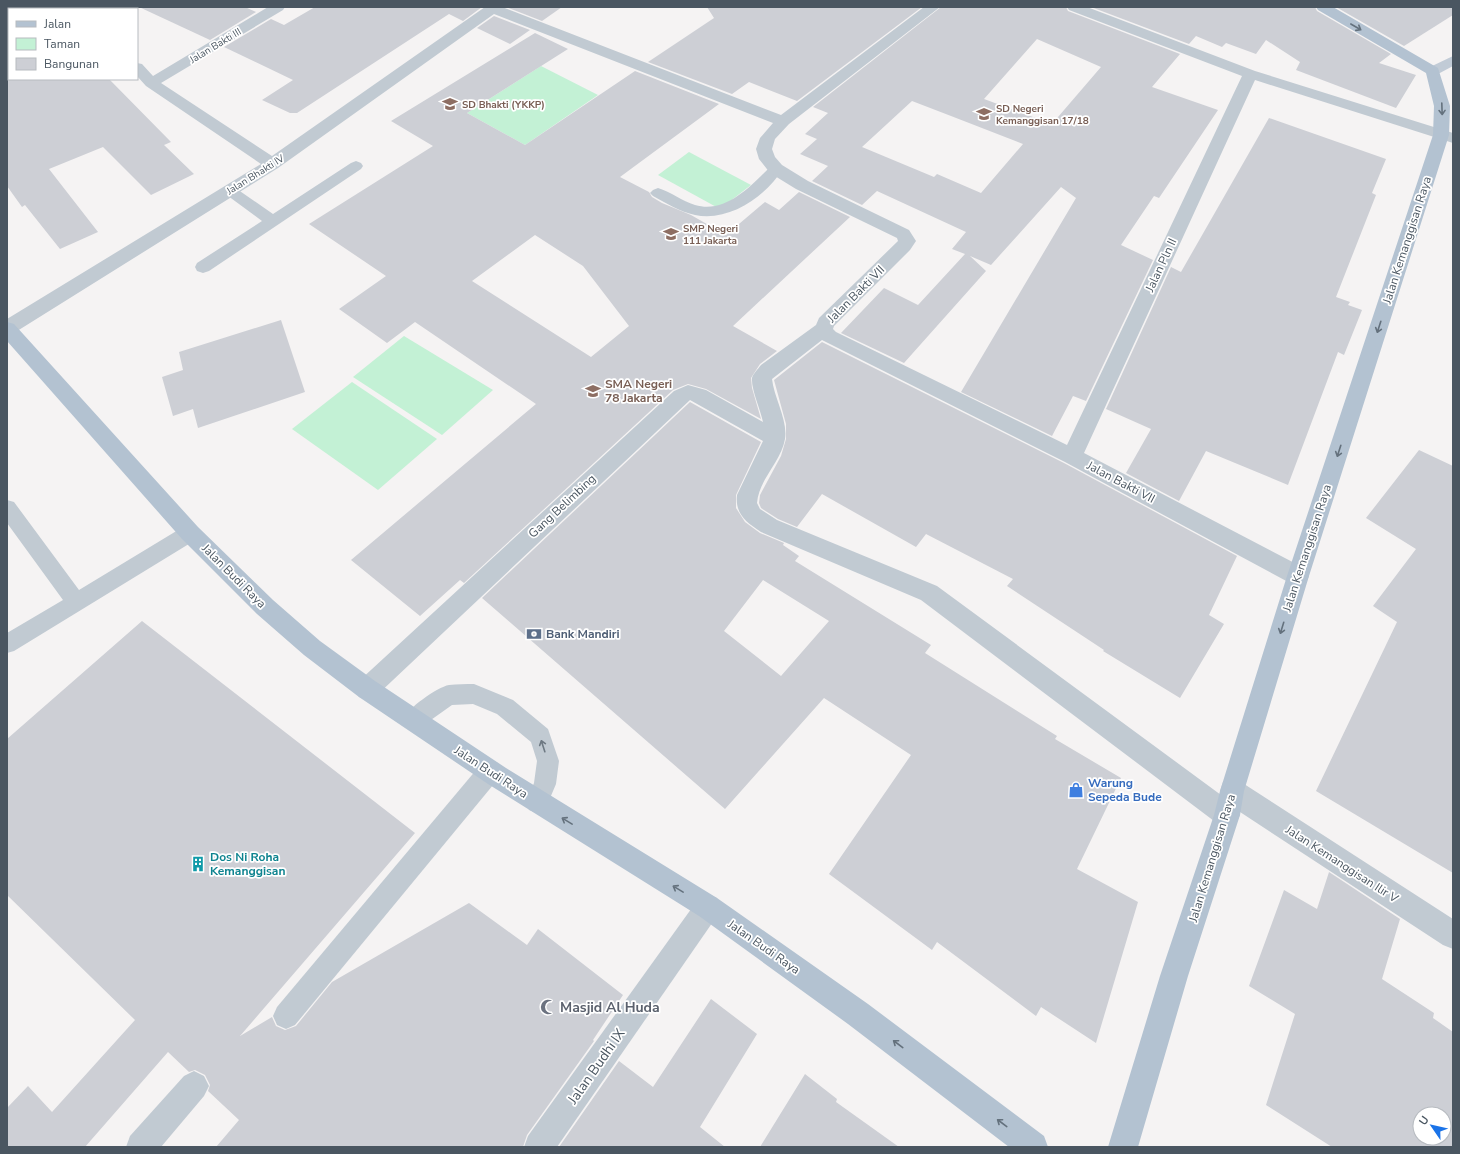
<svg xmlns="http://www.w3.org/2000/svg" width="1460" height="1154" viewBox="0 0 1460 1154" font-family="'Nunito Sans',sans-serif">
<rect width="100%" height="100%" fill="#f5f3f3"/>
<g fill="#c3f1d5">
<polygon points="541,66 598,95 525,145 467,113"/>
<polygon points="689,152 751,185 720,209 658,175"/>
<polygon points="404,336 493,390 442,435 353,377"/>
<polygon points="352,382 437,439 378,490 292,429"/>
</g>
<g fill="#cdcfd5" fill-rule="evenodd">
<polygon points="139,7 245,7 256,12 210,40"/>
<polygon points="315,7 482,7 463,21 449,14 297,113 290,113 262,100 293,80 224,47 271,19 284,25"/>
<polygon points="506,7 562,7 542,21"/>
<polygon points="707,7 922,7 797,101 749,82 732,94 648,62 714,18"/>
<path d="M941 7H1066L1068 11 1180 54 1152 87 1218 110 1159 198 1154 196 1121 245 1153 260 1086 401 1073 396 1052 436 961 392 1076 198 1061 187 991 265 970 256 986 271 904 363 841 333 884 288 918 305 965 254 952 249 966 232 877 191 862 205 812 181 828 166 800 154 817 139 805 134 828 113 813 107ZM1037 39 1101 67 1052 124 984 99ZM912 101 951 116 1023 144 981 193 937 174 934 177 862 147Z"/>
<polygon points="1091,7 1315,7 1317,11 1391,54 1379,63 1416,75 1396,108 1296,70 1300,62 1266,40 1256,54 1226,43 1222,47 1196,36 1189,44"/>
<polygon points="1336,7 1453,7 1453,15 1404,46"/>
<polygon points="494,16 530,30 510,44 477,28"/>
<path d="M535 33 568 49 467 113 525 145 635 71 719 104 620 177 649 192 652 197 662 203 691 215 726 235 765 202 779 210 799 192 850 217 733 326 777 351 760 364 751 378 752 388 761 419 706 389 688 384 673 390 464 583 460 580 420 616 351 560 536 404 415 322 387 343 339 309 386 276 309 224 433 146 391 121ZM535 235 583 266 629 326 591 357 472 281Z"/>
<polygon points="7,79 109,79 171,142 164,145 194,174 151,195 103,147 49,169 98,232 60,249 25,205 22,207 7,186"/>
<polygon points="1269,118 1386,159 1372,193 1376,195 1336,297 1350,302 1348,305 1362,310 1344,355 1338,352 1288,485 1206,451 1179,501 1126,473 1151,429 1106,409 1171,267 1181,272"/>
<polygon points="281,320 305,392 198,428 193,409 173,416 162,377 183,370 179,352"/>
<polygon points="822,342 1064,463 1237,556 1209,615 1224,624 1180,698 1103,651 1104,650 1007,586 1013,579 926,534 916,547 822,494 797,527 778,519 761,508 759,503 760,495 781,456 786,439 786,424 774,380"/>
<path d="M690 402 761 442 736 495V508L745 522 760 533 784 543 783 545 799 556 795 561 931 645 925 653 1057 736 1055 739 1121 778 1077 869 1138 902 1096 1043 1041 1007 1036 1016 937 942 932 950 829 874 911 755 824 698 725 809 482 598ZM763 580 829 621 781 676 724 631Z"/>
<polygon points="1419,450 1453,466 1453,873 1316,791 1397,622 1373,606 1416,549 1366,518"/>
<polygon points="142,621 415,833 240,1036 272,1017 276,1026 285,1030 296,1026 332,982 469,903 527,945 538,929 623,995 593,1040 594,1041 527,1135 523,1147 216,1147 239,1120 208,1091 210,1085 205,1075 195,1070 189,1072 168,1052 85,1147 7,1147 7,1108 28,1086 52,1112 135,1020 7,895 7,739"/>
<path d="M1329 872 1400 919 1382 979 1434 1013 1433 1018 1453 1032V1147H1332L1266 1105 1295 1014 1249 986 1284 890 1317 909ZM1420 1114H1444V1138H1420Z"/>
<polygon points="711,999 757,1034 700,1127 725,1147 559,1147 619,1061 653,1087"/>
<polygon points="805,1074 837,1099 836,1102 899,1147 760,1147"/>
</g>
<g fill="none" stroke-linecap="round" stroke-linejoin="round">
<g fill="#c1cad2" fill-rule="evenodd">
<polygon points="356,161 361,163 363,166 361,169 209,271 203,273 197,271 195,267 197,263 262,221 224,193 221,190 224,187 229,185 234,187 273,214 351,163"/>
<path d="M776 164 781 166 783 169C765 197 729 222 695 215 680 212 666 203 653 196L650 193 653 190 658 188C671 192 682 201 695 205 726 214 751 186 771 166Z"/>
<polygon points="7,500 14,502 79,590 183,527 190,525 197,527 200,533 197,539 14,651 7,653 7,633 63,600 7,523"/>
<path d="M474 684 513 700 548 729 559 761 556 784 545 810 537 813 529 810 526 802 534 783 537 761 531 742 497 714 473 704 452 705 421 727 413 730 405 727 402 720C407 709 437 687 449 685 457 684 466 684 474 684Z"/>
<polygon points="490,760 498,763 501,771 498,779 295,1025 286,1029 277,1025 273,1016 277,1007 482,763"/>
</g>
<g fill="#c1cad2" fill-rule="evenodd">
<polygon points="85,7 99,7 100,9 86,9"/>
<path d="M268 7H285L283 10 161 83 272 156 485 7H502L781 115 924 7H940L789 124 775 139 772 149 775 157 782 165 808 181 909 230 916 241 910 250 834 326 833 329 836 332 1067 445 1242 76 1069 10 1067 7H1087L1255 71 1453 133V143L1255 80 1084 453 1306 569 1309 576 1306 583 1298 585 1290 583 1065 462 822 340 772 379C774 398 788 420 785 439 781 462 759 479 757 503L760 509 777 520 937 586 1221 795 1220 791 1223 782 1232 779 1241 782 1453 919V949L1443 945 1237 810 1240 815 1236 824 1227 827 1218 824 921 600 761 532C746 522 735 514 737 495L763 441 690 400 375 697 367 700 359 697 355 689 359 681 674 391 688 385 706 390 763 422C761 411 751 389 752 378 753 374 758 369 761 365L816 325 819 318 898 241 897 238 796 189 770 173 759 159 756 149 760 138 773 123 494 14 278 168 14 333 7 335V319L261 164 146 86 137 76V63L142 64 153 76Z"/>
<polygon points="708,894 717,898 721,907 717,916 557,1147 524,1147 528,1136 699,898"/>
<polygon points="194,1071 204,1076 209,1086 204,1096 161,1147 126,1147 130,1136 184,1076"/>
</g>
<polygon fill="#c1cbd6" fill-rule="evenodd" points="1453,56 1453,66 1438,74 1428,74 1426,71 1428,68"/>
<g fill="#b3c2d1" fill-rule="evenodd">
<polygon points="1316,7 1333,7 1438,68 1450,106 1449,135 1309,576 1244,791 1240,815 1188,976 1138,1147 1108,1147 1160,976 1214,815 1220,791 1287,576 1433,135 1434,106 1426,73 1318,10"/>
<polygon points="7,322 14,324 198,527 273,600 320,641 375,681 506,768 717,898 868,1004 1044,1136 1048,1147 1009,1147 848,1024 699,916 488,784 359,697 304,655 257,614 182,539 7,341"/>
</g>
</g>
<defs><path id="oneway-shaft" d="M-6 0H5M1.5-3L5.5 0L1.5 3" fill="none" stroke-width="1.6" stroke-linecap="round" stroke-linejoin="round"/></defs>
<g stroke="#64717d">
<use href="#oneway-shaft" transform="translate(1356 27) rotate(30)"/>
<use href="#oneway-shaft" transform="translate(1442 109) rotate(88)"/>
<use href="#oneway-shaft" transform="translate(1379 327) rotate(108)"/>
<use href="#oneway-shaft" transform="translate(1339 451) rotate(108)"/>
<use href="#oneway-shaft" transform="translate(1282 628) rotate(107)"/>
<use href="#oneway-shaft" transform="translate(567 821) rotate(-149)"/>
<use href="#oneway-shaft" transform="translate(678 889) rotate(-149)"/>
<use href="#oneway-shaft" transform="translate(898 1044) rotate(-143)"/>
<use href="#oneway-shaft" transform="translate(1002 1123) rotate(-143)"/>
</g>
<use stroke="#6e7983" href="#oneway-shaft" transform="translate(543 746) rotate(-108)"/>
<defs>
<g id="school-bare" transform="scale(1.2)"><path d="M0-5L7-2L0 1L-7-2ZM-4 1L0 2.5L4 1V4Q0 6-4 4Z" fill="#8d6e63" stroke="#fff" stroke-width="2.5" paint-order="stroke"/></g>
<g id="bank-bare" transform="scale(1.2)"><path d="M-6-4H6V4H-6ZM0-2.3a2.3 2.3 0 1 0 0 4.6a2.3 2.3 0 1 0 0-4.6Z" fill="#5c6f8a" stroke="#fff" stroke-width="2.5" paint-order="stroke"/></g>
<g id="shop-bare" transform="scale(1.2)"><path d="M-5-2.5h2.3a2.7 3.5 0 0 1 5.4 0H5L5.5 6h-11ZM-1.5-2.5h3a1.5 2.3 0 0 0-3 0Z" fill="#3f7fe0" stroke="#fff" stroke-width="2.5" paint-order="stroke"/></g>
<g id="building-bare" transform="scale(1.2)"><path d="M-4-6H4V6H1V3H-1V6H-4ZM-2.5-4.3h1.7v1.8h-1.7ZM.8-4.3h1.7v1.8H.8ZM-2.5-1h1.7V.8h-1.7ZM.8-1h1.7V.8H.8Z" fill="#0f9aa8" stroke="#fff" stroke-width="2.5" paint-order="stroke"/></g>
<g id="mosque-bare" transform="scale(1.2)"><path d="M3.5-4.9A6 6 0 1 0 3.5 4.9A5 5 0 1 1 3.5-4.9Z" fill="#6b7280" stroke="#fff" stroke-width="2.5" paint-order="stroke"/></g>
</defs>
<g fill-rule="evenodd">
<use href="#school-bare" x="450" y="104"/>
<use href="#school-bare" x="984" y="114"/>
<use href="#school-bare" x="671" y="234"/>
<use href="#school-bare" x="593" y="391"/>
<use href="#bank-bare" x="534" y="634"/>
<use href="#shop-bare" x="1076" y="790"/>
<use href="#building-bare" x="198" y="864"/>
<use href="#mosque-bare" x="548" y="1007"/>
</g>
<g text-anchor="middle" stroke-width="3.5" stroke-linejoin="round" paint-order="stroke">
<g font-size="10" fill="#4a5661" stroke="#fff">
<text transform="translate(215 45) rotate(-31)" y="4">Jalan Bakti III</text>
<text transform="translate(255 174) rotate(-32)" y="4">Jalan Bhakti IV</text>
</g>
<g font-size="10" font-weight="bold" fill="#785e54" stroke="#fff" text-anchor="start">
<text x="462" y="108">SD Bhakti (YKKP)</text>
<text x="996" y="112">SD Negeri<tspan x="996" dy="12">Kemanggisan 17/18</tspan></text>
<text x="683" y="232">SMP Negeri<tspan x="683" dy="12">111 Jakarta</tspan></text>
</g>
<g font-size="12" fill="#4a5661" stroke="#fff">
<text transform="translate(1407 240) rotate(-72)" y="4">Jalan Kemanggisan Raya</text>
<text transform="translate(1161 265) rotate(-65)" y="4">Jalan Pln II</text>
<text transform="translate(856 294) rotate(-45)" y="4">Jalan Bakti VII</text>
<text transform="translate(1121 482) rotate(28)" y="4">Jalan Bakti VII</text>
<text transform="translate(562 506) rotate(-43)" y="4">Gang Belimbing</text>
<text transform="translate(1307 548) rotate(-72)" y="4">Jalan Kemanggisan Raya</text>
<text transform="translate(234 576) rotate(45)" y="4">Jalan Budi Raya</text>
<text transform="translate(491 772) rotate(33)" y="4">Jalan Budi Raya</text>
<text transform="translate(1212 858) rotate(-73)" y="4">Jalan Kemanggisan Raya</text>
<text transform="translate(1342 864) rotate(33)" y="4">Jalan Kemanggisan Ilir V</text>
<text transform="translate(764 947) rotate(35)" y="4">Jalan Budi Raya</text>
</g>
<g font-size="12" font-weight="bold" fill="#785e54" stroke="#fff" text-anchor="start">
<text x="605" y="388">SMA Negeri<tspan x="605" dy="14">78 Jakarta</tspan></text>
</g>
<g font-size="12" font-weight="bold" fill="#4e5e75" stroke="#fff" text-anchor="start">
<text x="546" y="638">Bank Mandiri</text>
</g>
<g font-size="12" font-weight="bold" fill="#366cbe" stroke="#fff" text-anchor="start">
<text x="1088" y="787">Warung<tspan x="1088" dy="14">Sepeda Bude</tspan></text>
</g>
<g font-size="12" font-weight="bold" fill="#0d838f" stroke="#fff" text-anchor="start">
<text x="210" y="861">Dos Ni Roha<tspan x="210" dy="14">Kemanggisan</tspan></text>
</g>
<g font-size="14" font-weight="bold" fill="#5b616d" stroke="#fff" text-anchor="start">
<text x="560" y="1012">Masjid Al Huda</text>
</g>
<g font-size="14" fill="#4a5661" stroke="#fff">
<text transform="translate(596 1066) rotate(-55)" y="5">Jalan Budhi IX</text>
</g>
</g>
<rect width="1460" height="1154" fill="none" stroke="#4a5661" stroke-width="16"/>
<rect x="8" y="8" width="130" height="72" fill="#ffffff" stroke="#b7bbc0"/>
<rect x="16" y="21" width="20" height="6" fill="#b3c2d1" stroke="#b7bbc0"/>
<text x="44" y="28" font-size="12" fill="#4a5661">Jalan</text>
<rect x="16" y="38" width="20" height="12" fill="#c3f1d5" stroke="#b7bbc0"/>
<text x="44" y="48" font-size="12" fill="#4a5661">Taman</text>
<rect x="16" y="58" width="20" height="12" fill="#cdcfd5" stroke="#b7bbc0"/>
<text x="44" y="68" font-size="12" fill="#4a5661">Bangunan</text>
<g transform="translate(1432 1126) rotate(304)"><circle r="19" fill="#ffffff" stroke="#b7bbc0"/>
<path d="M0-3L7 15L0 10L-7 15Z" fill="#1a73e8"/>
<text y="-6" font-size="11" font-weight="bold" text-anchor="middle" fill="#4a5661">U</text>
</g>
</svg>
